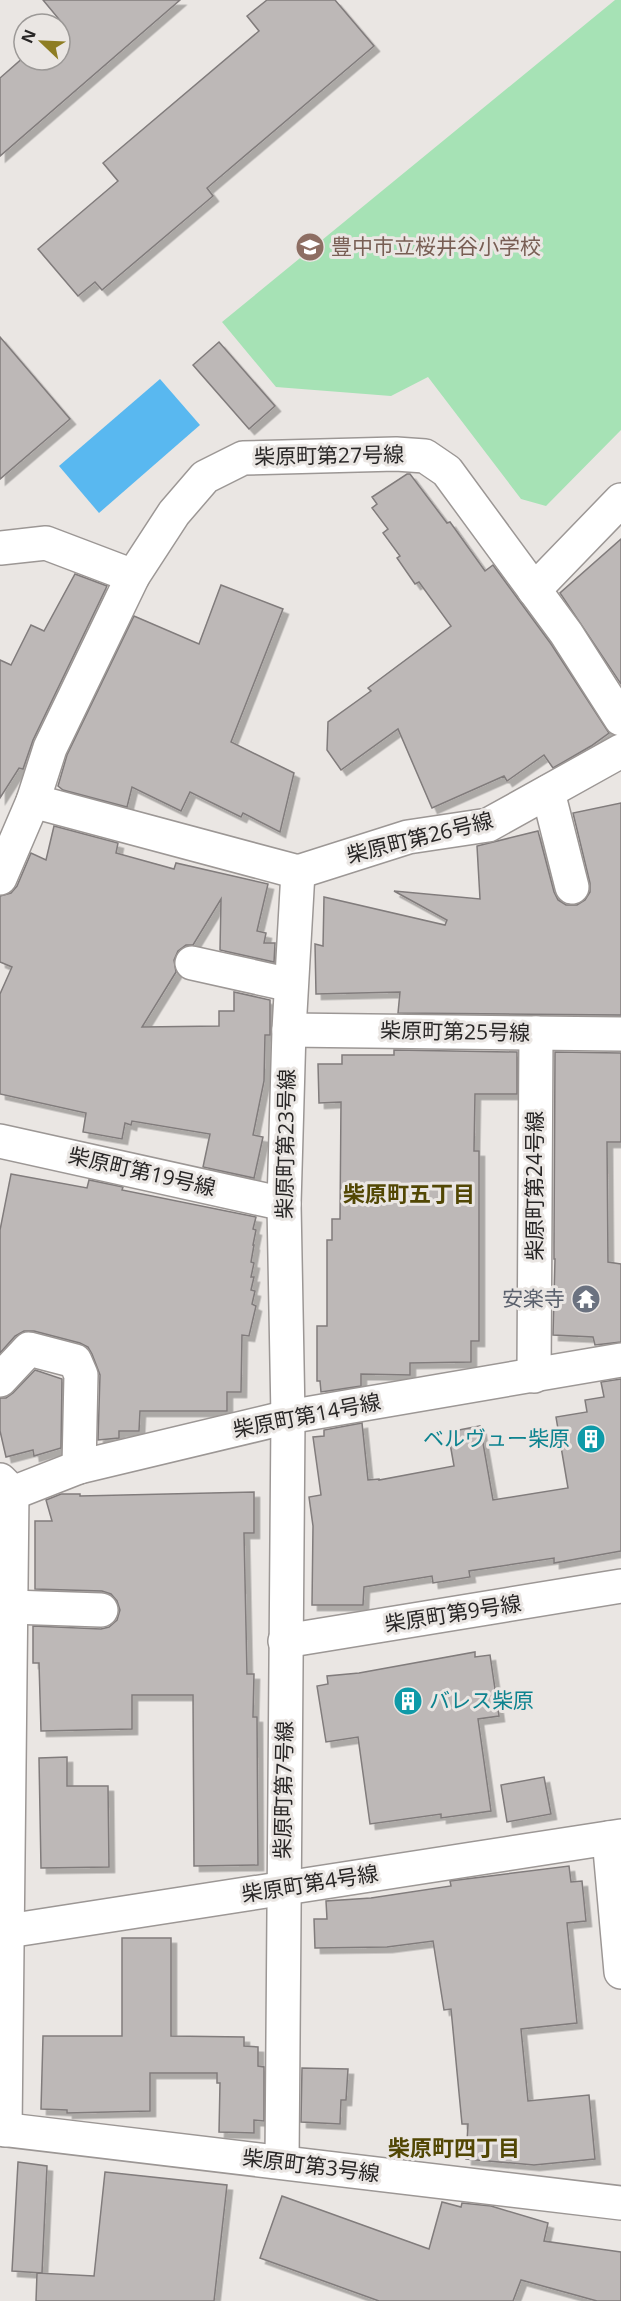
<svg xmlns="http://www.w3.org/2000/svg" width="621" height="2301" viewBox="0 0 621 2301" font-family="'Open Sans','Noto Sans JP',sans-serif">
<defs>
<filter id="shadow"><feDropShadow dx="5.5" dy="5.5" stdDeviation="0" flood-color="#0004"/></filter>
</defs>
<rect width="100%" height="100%" fill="#eae6e3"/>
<polygon fill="#a6e2b5" points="615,0 621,0 621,430 546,506 521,499 428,377 391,396 276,387 222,322"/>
<polygon fill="#59b8f0" points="160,379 200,425 99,513 59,466"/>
<g fill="#bdb8b7" stroke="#817c7c" stroke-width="1.5" filter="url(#shadow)">
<polygon points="43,0 180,0 0,156 0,78 24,57 24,60 60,60 60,26 63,24"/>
<polygon points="267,0 335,0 374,46 207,188 213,196 102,290 95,282 78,296 38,249 118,181 103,163 259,31 247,16"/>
<polygon points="0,337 70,419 0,479"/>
<polygon points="219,342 275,406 249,429 193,365"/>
<polygon points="407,474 410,474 447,523 450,522 485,571 493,565 551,644 609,733 591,746 553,768 544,755 507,781 504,776 432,808 398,729 341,770 327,750 328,722 371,691 368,688 451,626 419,582 415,584 397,558 400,556 383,533 388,529 372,508 377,504 372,497"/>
<polygon points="621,539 621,684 560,593"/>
<polygon points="75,574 107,586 33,740 23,769 19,768 0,798 0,660 11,665 31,625 44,631"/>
<polygon points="221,585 283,609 231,742 294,773 280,832 243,813 241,817 190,792 181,811 132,787 127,807 63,790 58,786 67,755 134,616 199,644"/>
<polygon points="621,803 621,1015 398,1013 400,992 316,994 315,944 323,946 324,897 445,925 447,920 394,891 480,899 477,846 538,831 554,892 558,900 566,905 577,905 585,900 590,892 590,883 573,813"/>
<polygon points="54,826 118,843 116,853 174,869 176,863 268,884 257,931 266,933 264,943 275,943 274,962 220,950 221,899 193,945 186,945 178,951 174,960 176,972 142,1027 219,1026 219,1011 234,1011 234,992 270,1000 270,1035 265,1035 264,1081 253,1135 263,1137 254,1178 203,1167 210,1134 132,1121 131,1125 125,1123 122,1139 83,1132 86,1113 0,1094 0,994 12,967 0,962 0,896 11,893 17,886 31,853 46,860"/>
<polygon points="394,1050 517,1052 517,1094 475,1094 474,1151 479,1151 479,1341 471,1341 471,1362 410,1363 410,1375 361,1374 361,1386 321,1392 320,1381 317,1381 317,1326 327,1326 327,1240 332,1240 332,1219 340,1219 341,1102 319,1103 318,1064 342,1064 342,1055 394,1055"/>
<polygon points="555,1052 621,1053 621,1142 607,1142 608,1262 621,1264 621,1342 595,1345 593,1337 553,1335 555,1259 554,1259 554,1244"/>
<polygon points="11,1174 87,1188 89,1180 123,1187 122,1190 256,1217 253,1229 256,1230 253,1245 254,1245 251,1262 254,1263 251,1277 254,1277 251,1290 255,1291 252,1304 256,1306 249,1336 242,1335 241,1392 227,1392 227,1411 140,1411 139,1431 119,1431 119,1438 98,1440 100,1375 92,1354 88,1347 80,1343 34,1331 24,1331 15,1336 0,1353 0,1230"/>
<polygon points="35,1370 62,1379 61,1448 34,1456 33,1450 6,1457 0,1431 0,1398 6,1398 13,1393"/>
<polygon points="621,1379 621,1551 554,1563 554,1558 469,1571 470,1577 433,1583 432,1576 364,1587 363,1605 312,1605 313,1526 309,1497 321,1495 313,1437 324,1436 324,1430 362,1423 368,1480 379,1479 379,1480 454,1466 448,1432 480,1426 493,1500 568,1488 556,1417 587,1412 585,1400 604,1397 601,1382"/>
<polygon points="254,1492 254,1533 244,1533 247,1674 254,1674 253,1717 257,1717 258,1865 194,1866 193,1695 132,1695 132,1729 41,1731 39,1663 33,1663 33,1626 101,1629 109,1627 117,1620 120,1610 117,1601 111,1594 102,1591 35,1589 35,1521 52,1521 46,1500 61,1494 80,1494 80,1496"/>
<polygon points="475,1652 475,1657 490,1655 499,1716 478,1719 491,1811 441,1818 441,1814 370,1824 358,1737 326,1742 317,1686 328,1684 327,1676 359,1673"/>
<polygon points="67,1757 67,1786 108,1786 109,1867 41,1868 39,1758"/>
<polygon points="544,1777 551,1814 507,1822 501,1785"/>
<polygon points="569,1866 571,1882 582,1881 586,1921 567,1923 577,2023 521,2029 528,2101 589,2095 595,2159 534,2165 466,2159 468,2124 462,2124 451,2009 444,2010 433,1941 387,1947 315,1948 314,1919 327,1919 326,1901 371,1898 451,1886 450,1881"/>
<polygon points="122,1938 171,1938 171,2036 244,2037 244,2046 258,2047 258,2066 264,2067 264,2121 254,2120 254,2133 219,2132 220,2083 217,2083 217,2073 150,2073 150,2111 67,2113 67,2110 41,2109 43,2036 122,2036"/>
<polygon points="302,2068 348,2069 346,2100 341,2100 340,2124 301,2122"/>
<polygon points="18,2162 47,2166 42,2273 12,2271"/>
<polygon points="105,2172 227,2185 214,2301 36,2301 37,2273 94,2276"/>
<polygon points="282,2196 429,2249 442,2202 461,2207 462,2203 491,2206 548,2223 544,2241 621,2252 621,2301 597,2301 521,2280 513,2301 379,2301 260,2258"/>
</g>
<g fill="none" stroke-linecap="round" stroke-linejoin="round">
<g stroke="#9c9795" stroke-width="36">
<g id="minor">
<polyline points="0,548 46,543 133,576"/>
<polyline points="534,590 621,500"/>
<polyline points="548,792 572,887"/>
<polyline points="33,801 298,872 408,837 488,825 621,751"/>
<polyline points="0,878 33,801 50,748 133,576 174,513 205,477 243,458 396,454 425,456 447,471 566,633 621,719"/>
<polyline points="192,963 291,985"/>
<polyline points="289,1030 621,1034"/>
<polyline points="0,1141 284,1204"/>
<polyline points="534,1376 536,1033"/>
<polyline points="0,1380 29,1349 75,1361 81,1375 79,1467"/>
<polyline points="0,1480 12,1492 5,2130"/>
<polyline points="0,1498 79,1467 288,1417 621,1360"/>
<polyline points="11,1607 101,1610"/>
<polyline points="285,1641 621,1586"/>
<polyline points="609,1838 621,1972"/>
<polyline points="0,1929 8,1931 621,1836"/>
<polyline points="0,2129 621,2203"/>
<polyline points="282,2162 288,1417 284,1204 289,1030 298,872"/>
</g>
</g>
<use href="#minor" stroke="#fff" stroke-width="33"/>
</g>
<defs>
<g id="school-disc" transform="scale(1.5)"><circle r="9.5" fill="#8d6e63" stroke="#eae6e3"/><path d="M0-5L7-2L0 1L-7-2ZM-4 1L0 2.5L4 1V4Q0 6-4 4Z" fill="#fff"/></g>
<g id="temple-disc" transform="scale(1.5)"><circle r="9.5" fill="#6b7280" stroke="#eae6e3"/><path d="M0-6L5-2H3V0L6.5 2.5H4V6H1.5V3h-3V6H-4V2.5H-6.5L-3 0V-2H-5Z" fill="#fff"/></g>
<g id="building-disc" transform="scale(1.5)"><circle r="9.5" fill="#0f9aa8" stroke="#eae6e3"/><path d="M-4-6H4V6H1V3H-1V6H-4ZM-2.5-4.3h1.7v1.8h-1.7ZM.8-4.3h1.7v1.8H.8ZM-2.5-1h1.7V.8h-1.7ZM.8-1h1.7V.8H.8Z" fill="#fff"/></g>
</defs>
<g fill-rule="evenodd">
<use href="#school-disc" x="310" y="247"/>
<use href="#temple-disc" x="586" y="1299"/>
<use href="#building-disc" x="591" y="1439"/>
<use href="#building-disc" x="408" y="1701"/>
</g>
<g text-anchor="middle" stroke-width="6" stroke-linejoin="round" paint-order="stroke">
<g font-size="21" fill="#785e54" stroke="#eae6e3" text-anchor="start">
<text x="331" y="254">豊中市立桜井谷小学校</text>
</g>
<g font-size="21" fill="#282626" stroke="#eae6e3">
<text transform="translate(329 456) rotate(-1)" y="7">柴原町第27号線</text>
<text transform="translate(420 838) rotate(-14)" y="7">柴原町第26号線</text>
<text transform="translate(455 1032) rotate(1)" y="7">柴原町第25号線</text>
<text transform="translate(286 1144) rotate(-89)" y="7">柴原町第23号線</text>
<text transform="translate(142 1172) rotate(13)" y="7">柴原町第19号線</text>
<text transform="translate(535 1186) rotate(-90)" y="7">柴原町第24号線</text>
<text transform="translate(307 1416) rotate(-11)" y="7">柴原町第14号線</text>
<text transform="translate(453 1614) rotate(-9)" y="7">柴原町第9号線</text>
<text transform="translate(284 1790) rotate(-89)" y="7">柴原町第7号線</text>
<text transform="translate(310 1884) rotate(-9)" y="7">柴原町第4号線</text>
<text transform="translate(311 2166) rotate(7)" y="7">柴原町第3号線</text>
</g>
<g font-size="21" fill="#5b616d" stroke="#eae6e3" text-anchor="end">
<text x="565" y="1306">安楽寺</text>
</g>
<g font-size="21" fill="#0d838f" stroke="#eae6e3" text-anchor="end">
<text x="570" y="1446">ベルヴュー柴原</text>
<text x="429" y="1708" text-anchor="start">バレス柴原</text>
</g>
<g font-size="22" font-weight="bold" fill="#524704" stroke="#eae6e3">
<text x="409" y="1202">柴原町五丁目</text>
<text x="454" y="2156">柴原町四丁目</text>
</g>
</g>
<g transform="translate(42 42) rotate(293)"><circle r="28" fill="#eae6e3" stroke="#9c9997" stroke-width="1.5"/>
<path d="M0-4.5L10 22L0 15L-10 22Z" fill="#8e7d23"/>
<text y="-9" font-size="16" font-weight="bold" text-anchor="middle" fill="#282626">N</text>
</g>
</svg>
